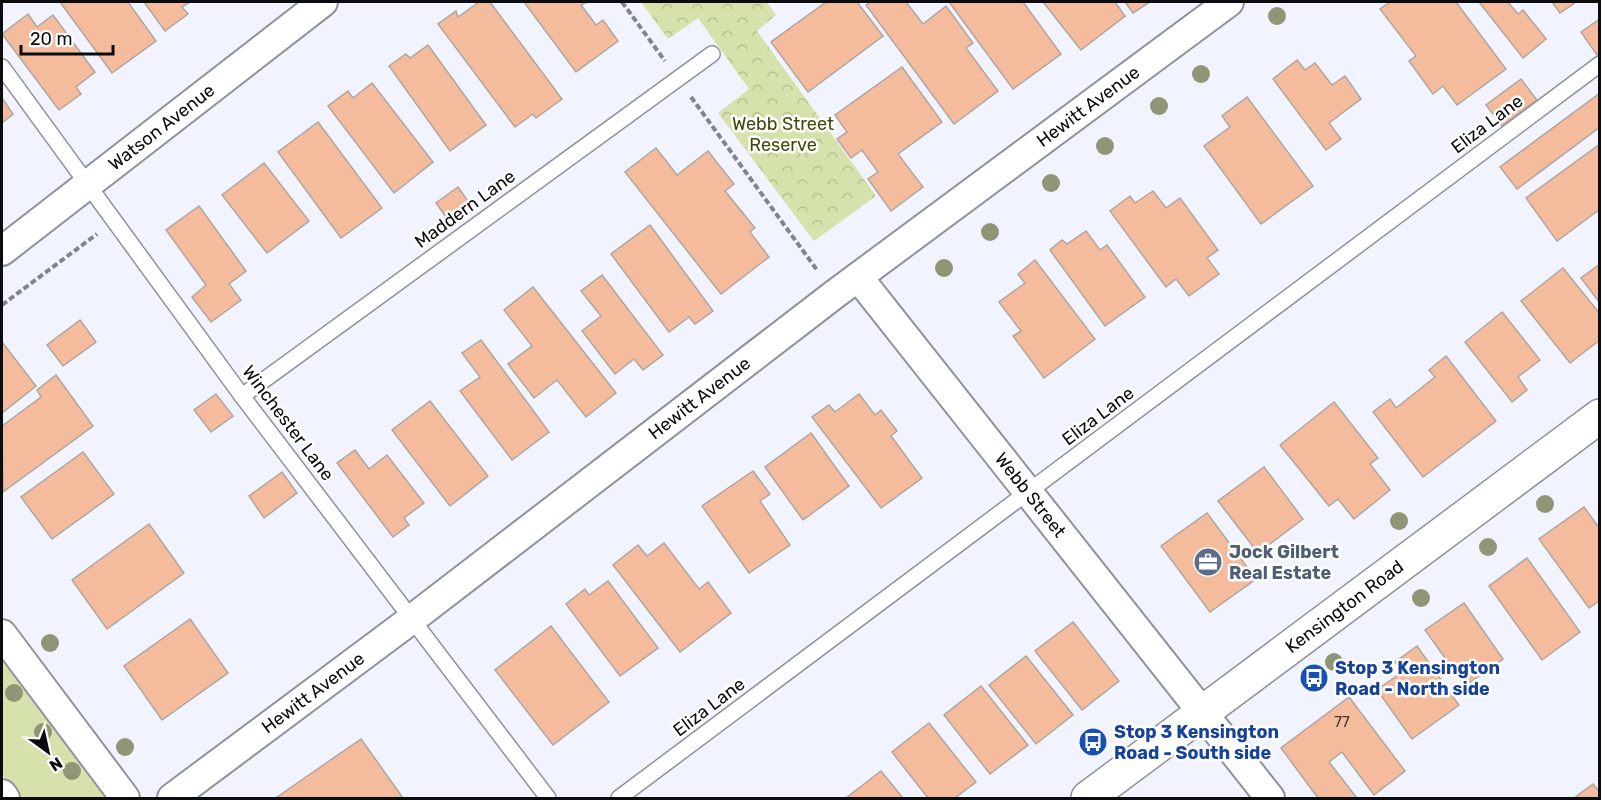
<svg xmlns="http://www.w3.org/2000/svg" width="1601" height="800" viewBox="0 0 1601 800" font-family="Rubik,sans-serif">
<defs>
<pattern id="forest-crowns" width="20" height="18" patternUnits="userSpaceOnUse" patternTransform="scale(1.5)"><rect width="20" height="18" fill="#d5e2ab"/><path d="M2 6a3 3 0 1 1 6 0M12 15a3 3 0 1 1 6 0" fill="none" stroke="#b6c192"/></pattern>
</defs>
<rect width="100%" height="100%" fill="#f1f3fe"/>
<polygon fill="#d5e2ab" points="2,652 110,798 20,798 2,774"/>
<polygon fill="url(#forest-crowns)" points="641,2 767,2 776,15 757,31 876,196 814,241 718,113 749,89 698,18 668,39"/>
<g fill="#f4bc9d" stroke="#b0a6a0" stroke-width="1.5">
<polygon points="60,2 128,2 156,41 112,73"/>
<polygon points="144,2 190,2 182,7 188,14 165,31"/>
<polygon points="479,2 490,2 562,99 536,118 533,114 515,127 438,24 456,11 458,17"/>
<polygon points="524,2 587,2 581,5 596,25 603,20 618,41 576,72"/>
<polygon points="826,2 857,2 883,36 808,92 771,42"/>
<polygon points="871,2 906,2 923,24 946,6 973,43 966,48 998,91 954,124 866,5"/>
<polygon points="949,2 1023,2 1061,54 1013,89"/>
<polygon points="1043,2 1115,2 1125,16 1081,50"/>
<polygon points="1125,2 1150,2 1133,13"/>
<polygon points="1390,2 1456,2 1506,69 1457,105 1443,86 1433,94 1409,61 1416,56 1380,9"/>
<polygon points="1479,2 1508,2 1518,14 1523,10 1546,39 1523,58"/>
<polygon points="1552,2 1576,2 1560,13"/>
<polygon points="28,14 37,27 53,15 95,72 76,87 81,94 59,110 2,34"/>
<polygon points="1600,19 1600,53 1597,55 1581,32"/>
<polygon points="428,45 486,125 450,151 389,66 406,54 410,58"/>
<polygon points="1297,60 1305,70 1315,63 1332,85 1345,76 1361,99 1329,123 1341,139 1326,150 1273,79"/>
<polygon points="902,67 942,122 898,154 923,187 891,211 868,179 878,172 862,150 851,158 837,139 847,132 835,115"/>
<polygon points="1521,79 1537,100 1502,126 1486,105"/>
<polygon points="372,83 433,162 394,193 328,106 348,91 353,98"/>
<polygon points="1600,93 1600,127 1517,189 1500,167"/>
<polygon points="1247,97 1313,186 1261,224 1204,146 1230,127 1222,116"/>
<polygon points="2,98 13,114 2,123"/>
<polygon points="318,122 382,208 341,238 278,152"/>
<polygon points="1600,144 1600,209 1557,241 1526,198"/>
<polygon points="656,148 677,175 708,151 734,184 725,191 755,228 750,232 769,257 721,294 625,172"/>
<polygon points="264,163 309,221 267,253 222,195"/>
<polygon points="458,187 474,210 452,226 436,203"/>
<polygon points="1153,191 1166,208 1180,198 1218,250 1207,258 1219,274 1189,296 1176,279 1166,287 1110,211 1130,196 1135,203"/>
<polygon points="199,206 246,271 229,284 241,300 211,322 192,297 206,285 166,230"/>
<polygon points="650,225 713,311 695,324 689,317 669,332 611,254"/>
<polygon points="1086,231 1100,250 1107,245 1145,297 1105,326 1050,250 1062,240 1067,244"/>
<polygon points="1035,260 1095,339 1044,378 1013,336 1021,331 999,302 1025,283 1018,274"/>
<polygon points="1600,264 1600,303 1581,278"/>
<polygon points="1563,268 1600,314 1600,340 1570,363 1521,301"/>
<polygon points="602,275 663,355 643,370 634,359 615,374 582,331 601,316 581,291"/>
<polygon points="533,287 616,393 586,417 557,380 534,398 508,364 532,346 504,310"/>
<polygon points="1502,312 1540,360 1518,377 1527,390 1512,402 1465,342"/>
<polygon points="80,320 96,342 63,366 47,345"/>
<polygon points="481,340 549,432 512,460 460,391 480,377 462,353"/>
<polygon points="2,342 36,386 2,413"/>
<polygon points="1446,356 1496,421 1423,477 1373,412 1390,399 1396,408 1435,377 1429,370"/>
<polygon points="56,375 93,426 3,492 2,426 41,397 37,390"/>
<polygon points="216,394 233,416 211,432 194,410"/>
<polygon points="859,394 875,415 881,410 897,431 891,436 922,478 881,508 812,417 829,405 835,412"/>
<polygon points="430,401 488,476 450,506 392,430"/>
<polygon points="1334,402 1378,458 1370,464 1390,490 1354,519 1338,499 1329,506 1280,445"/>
<polygon points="811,433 849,486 803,520 765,467"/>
<polygon points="355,450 369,469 387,455 424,503 404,518 409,525 393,537 337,463"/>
<polygon points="83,452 114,494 52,539 21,497"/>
<polygon points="1264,467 1303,519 1258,553 1218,501"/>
<polygon points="753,471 770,494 760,501 790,545 749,573 702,506"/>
<polygon points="282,472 297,493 264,518 249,496"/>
<polygon points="1584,507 1600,529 1600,600 1589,608 1539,539"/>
<polygon points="1207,513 1256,579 1210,612 1161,546"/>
<polygon points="149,524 184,573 107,629 72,580"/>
<polygon points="664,543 699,589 708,582 731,613 680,652 613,565 638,545 647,556"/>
<polygon points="1527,558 1580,632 1542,660 1489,586"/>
<polygon points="608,581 658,648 620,676 566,604 585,589 589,595"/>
<polygon points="1464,603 1503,659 1465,686 1425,630"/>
<polygon points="190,619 228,673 162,720 124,666"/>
<polygon points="1073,622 1119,681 1082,710 1035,651"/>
<polygon points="551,626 609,702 553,745 495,670"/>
<polygon points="1417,646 1459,705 1412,739 1377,690 1402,672 1395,662"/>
<polygon points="1026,656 1073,715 1036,744 989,685"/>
<polygon points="981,686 1028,745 990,774 944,715"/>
<polygon points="1349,697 1405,771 1374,795 1342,752 1329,762 1357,798 1318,798 1281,748"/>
<polygon points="929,723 976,782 955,798 928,798 892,752"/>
<polygon points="361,739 403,798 278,798 277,797"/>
<polygon points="881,771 903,798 846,798"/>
<polygon points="1593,784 1600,792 1600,798 1574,798"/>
</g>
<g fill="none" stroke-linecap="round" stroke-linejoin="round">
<g stroke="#8f929b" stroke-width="18">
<g id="lane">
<polyline points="2,67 242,396 548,798"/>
<polyline points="242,396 712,54"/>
<polyline points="619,798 1600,64"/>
</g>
</g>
<g stroke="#8f929b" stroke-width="32">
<g id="street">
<path id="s1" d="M2 251 323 2"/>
<path id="s2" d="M858 277 1270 798"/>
<polyline points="2,634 125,798"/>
<polyline points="2,794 5,798"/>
<path id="s3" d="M172 798 412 619 835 294 1229 2"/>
</g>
</g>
<g stroke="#8f929b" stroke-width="36">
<g id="secondary">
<path id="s4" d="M1088 798 1600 416"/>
</g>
</g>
<g stroke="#82848b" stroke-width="4" stroke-dasharray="6 3" stroke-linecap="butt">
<polyline points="622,2 665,61"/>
<polyline points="691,97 817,270"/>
<polyline points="2,305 97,234"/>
</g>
<use href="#lane" stroke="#fff" stroke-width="15"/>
<use href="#street" stroke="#fff" stroke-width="28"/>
<use href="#secondary" stroke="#fff" stroke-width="33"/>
</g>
<g fill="#8f9675">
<circle cx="1277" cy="16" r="9"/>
<circle cx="1201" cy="74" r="9"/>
<circle cx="1159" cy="106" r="9"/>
<circle cx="1105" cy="146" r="9"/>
<circle cx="1051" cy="183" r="9"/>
<circle cx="990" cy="232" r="9"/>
<circle cx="944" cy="268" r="9"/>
<circle cx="1545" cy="504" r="9"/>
<circle cx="1399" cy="521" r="9"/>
<circle cx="1488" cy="547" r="9"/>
<circle cx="1421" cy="598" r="9"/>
<circle cx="50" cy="643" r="9"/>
<circle cx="1334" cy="662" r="9"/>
<circle cx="14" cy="693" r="9"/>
<circle cx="43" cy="732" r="9"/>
<circle cx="125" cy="747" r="9"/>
<circle cx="72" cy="771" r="9"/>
</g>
<defs>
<g id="office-disc" transform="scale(1.5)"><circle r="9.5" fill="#5c6f8a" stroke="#fff"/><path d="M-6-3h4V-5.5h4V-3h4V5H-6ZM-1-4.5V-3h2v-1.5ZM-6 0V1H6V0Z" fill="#fff"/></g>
<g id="bus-disc" transform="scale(1.5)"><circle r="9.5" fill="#1a4fb4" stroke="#fff"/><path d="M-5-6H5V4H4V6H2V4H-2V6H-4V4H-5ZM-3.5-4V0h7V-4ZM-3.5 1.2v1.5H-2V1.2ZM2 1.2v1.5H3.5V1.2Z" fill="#fff"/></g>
</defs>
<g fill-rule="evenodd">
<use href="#office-disc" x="1208" y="562"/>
<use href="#bus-disc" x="1314" y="678"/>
<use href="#bus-disc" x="1093" y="742"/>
</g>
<g text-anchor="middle" stroke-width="5" stroke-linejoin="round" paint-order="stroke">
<g font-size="15" fill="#453832">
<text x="1342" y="727">77</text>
</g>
<g font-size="18" fill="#0b0c0f" stroke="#fff">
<text dy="6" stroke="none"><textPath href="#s3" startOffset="1148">Hewitt Avenue</textPath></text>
<text transform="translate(1487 124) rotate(-37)" y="6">Eliza Lane</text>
<text dy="6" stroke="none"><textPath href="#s1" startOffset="202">Watson Avenue</textPath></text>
<text transform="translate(465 209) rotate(-36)" y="6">Maddern Lane</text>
<text dy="6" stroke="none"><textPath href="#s3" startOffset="662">Hewitt Avenue</textPath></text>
<text transform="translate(1098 416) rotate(-37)" y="6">Eliza Lane</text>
<text transform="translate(288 423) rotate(53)" y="6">Winchester Lane</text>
<text dy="6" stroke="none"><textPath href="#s2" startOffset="278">Webb Street</textPath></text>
<text dy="6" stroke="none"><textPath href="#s4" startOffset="320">Kensington Road</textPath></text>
<text dy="6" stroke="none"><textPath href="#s3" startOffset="176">Hewitt Avenue</textPath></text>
<text transform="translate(709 707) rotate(-37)" y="6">Eliza Lane</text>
</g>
<g font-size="18" fill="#3e4905" stroke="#fff">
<text x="783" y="130">Webb Street<tspan x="783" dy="21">Reserve</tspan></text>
</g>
<g font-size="18" font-weight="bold" fill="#4e5e75" stroke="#fff" text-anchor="start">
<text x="1229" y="558">Jock Gilbert<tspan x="1229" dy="21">Real Estate</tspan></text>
</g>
<g font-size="18" font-weight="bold" fill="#164399" stroke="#fff" text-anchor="start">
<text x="1335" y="674">Stop 3 Kensington<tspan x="1335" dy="21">Road - North side</tspan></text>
<text x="1114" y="738">Stop 3 Kensington<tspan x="1114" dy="21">Road - South side</tspan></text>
</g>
</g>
<rect width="1601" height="800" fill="none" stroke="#0b0c0f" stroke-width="6"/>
<g transform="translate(48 752) rotate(147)" stroke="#ffffff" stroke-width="4.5" paint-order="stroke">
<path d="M0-4.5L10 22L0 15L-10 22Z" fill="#0b0c0f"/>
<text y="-9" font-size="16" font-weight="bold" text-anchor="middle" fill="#0b0c0f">N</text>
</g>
<path d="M21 45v9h92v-9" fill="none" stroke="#0b0c0f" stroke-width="3"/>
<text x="30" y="45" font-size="18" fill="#0b0c0f" stroke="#ffffff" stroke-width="4.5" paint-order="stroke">20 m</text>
</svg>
